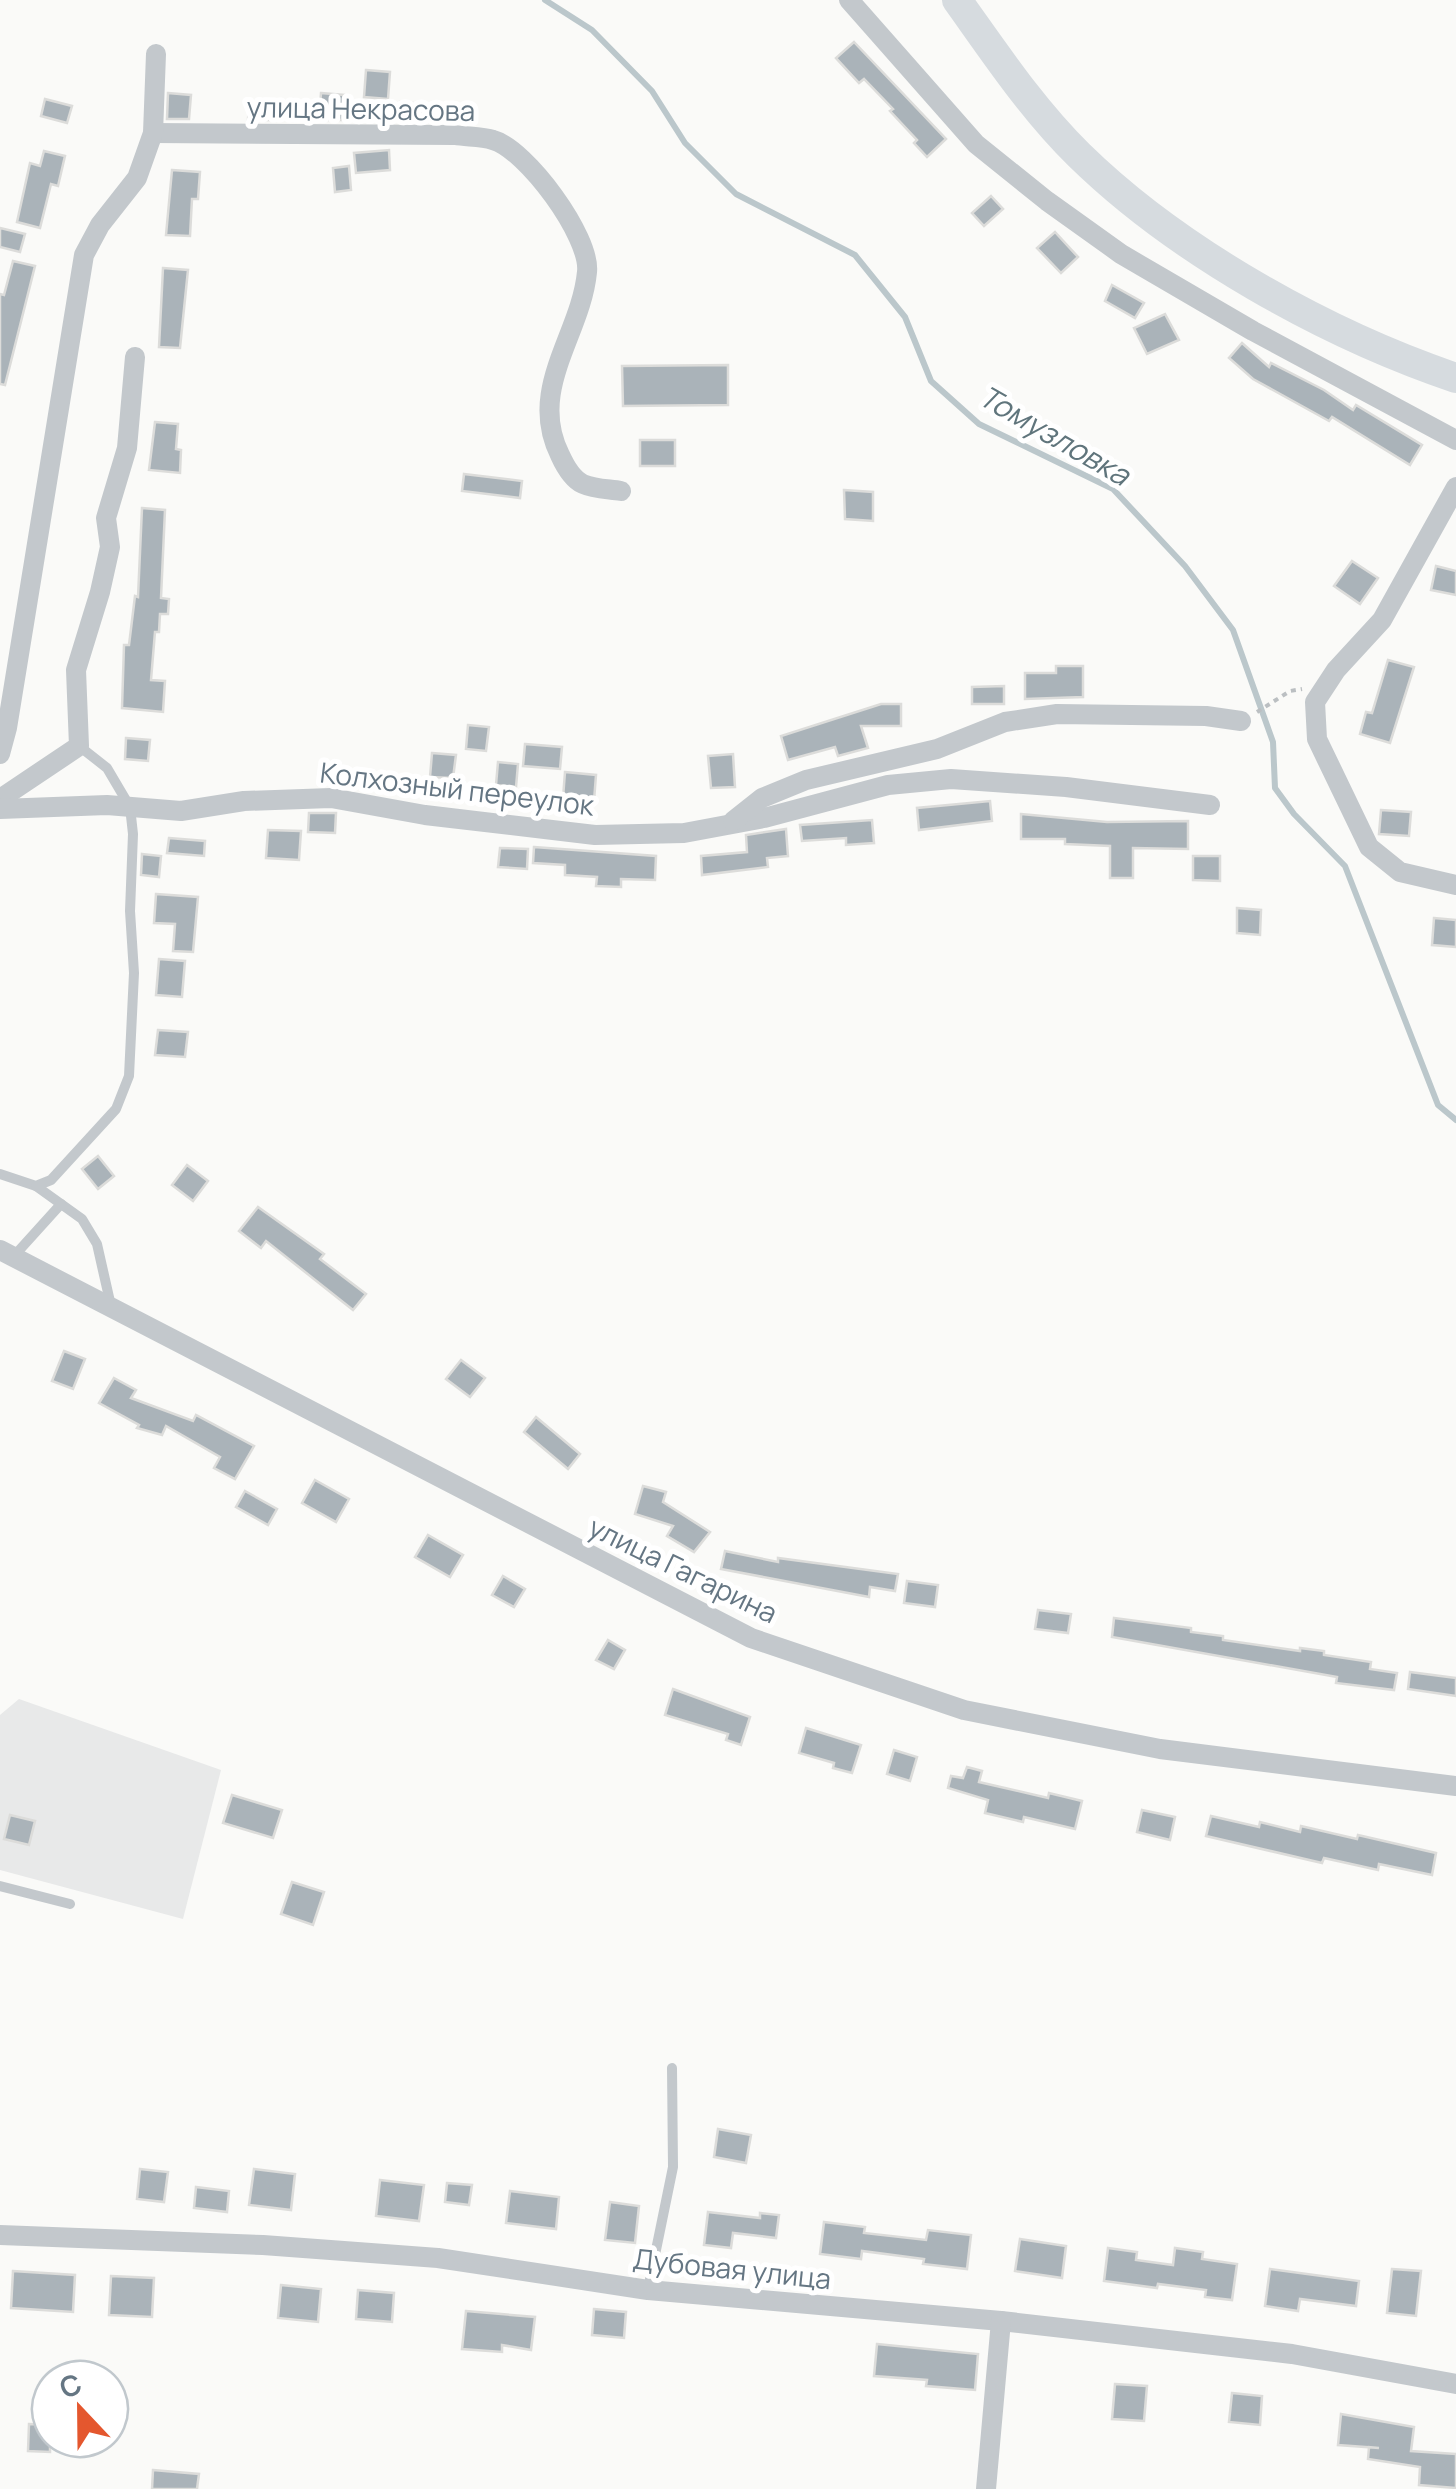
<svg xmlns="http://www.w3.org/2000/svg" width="1456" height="2489" viewBox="0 0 1456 2489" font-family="Manrope,sans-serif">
<rect width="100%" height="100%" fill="#fafaf8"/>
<polygon fill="#e8e9e9" points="19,1699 221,1770 183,1919 0,1870 0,1715"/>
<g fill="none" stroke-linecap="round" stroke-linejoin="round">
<polyline stroke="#bbc7cb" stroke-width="6" points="545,0 592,30 652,91 685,143 736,194 855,255 905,317 931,381 979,424 1113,489 1185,566 1233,630 1273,742 1275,788 1294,814 1345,866 1438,1105 1456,1120"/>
</g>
<g fill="#aab3b9" stroke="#dcdcda" stroke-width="2.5">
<polygon points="854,42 946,139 927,157 914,143 917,140 890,111 893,109 864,79 859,83 836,58"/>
<polygon points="366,70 390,72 388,99 364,97"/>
<polygon points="168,93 191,95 189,119 167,119"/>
<polygon points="321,93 344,95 342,120 319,120"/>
<polygon points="45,99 72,106 67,123 41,116"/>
<polygon points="400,102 423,104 421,121 398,119"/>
<polygon points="249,103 280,106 279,120 248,120"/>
<polygon points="389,150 390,170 356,173 354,153"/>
<polygon points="44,151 65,156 58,186 51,184 40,228 17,222 30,163 40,166"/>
<polygon points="349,166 351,190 335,192 333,168"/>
<polygon points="172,170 200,172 198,199 192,199 190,236 166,235"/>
<polygon points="991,196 1003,209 984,226 972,213"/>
<polygon points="0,228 25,234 20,252 0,247"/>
<polygon points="1055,232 1078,257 1061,273 1037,248"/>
<polygon points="13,261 35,266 5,385 0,384 0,294 4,295"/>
<polygon points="163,268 188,270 180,348 159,347"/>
<polygon points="1112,285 1144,303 1135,318 1105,301"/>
<polygon points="1165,314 1179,340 1147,354 1134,328"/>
<polygon points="1242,343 1269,367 1271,363 1324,390 1353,410 1356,405 1422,445 1410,465 1332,417 1329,421 1253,379 1229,358"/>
<polygon points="728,365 728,405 623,406 622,366"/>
<polygon points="155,422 178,424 176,449 181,450 180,473 149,470"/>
<rect x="640" y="440" width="35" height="26"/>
<polygon points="464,474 522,481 520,498 462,491"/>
<polygon points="844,490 873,492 873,521 845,519"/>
<polygon points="142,508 165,510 161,598 169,599 168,614 160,614 159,632 155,632 151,680 165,681 163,712 122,708 124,645 129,645 135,596 138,597"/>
<polygon points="1352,561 1378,578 1360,604 1334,586"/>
<polygon points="1436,566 1456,571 1456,595 1431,590"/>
<polygon points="1388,660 1414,667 1390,743 1360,734 1366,712 1372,713"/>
<polygon points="1056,666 1083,666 1083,697 1025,699 1025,673 1056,673"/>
<polygon points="1004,686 1004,704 972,704 972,687"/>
<polygon points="881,704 901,704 901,726 861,726 868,748 838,756 835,747 788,760 781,736"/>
<polygon points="468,725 489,727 486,751 466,749"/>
<polygon points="126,738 150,740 148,761 125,759"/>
<polygon points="525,744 562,747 560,769 523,766"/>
<polygon points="432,753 456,755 453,778 430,777"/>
<polygon points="733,754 735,787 711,788 708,756"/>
<polygon points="498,762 518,764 516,787 496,785"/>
<polygon points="565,772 596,775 594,801 563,798"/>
<polygon points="990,801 992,821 919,830 917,808"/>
<polygon points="1381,810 1411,812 1409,836 1379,834"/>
<polygon points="309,813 336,813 335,833 308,832"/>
<polygon points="1021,814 1107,822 1188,821 1188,849 1133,848 1133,878 1110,878 1110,846 1065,844 1065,839 1021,839"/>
<polygon points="872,820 874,843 846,845 846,838 802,841 800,825"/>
<polygon points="786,829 788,856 767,858 768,867 702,875 701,856 747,852 746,835"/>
<polygon points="268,830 301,831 299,860 266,858"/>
<polygon points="169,838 205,841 204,856 167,853"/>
<polygon points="534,847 656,856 655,880 621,879 621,887 596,886 597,877 565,875 565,865 533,863"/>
<polygon points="500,848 528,849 527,869 498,867"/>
<polygon points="142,854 161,856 159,877 141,875"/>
<polygon points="1193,856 1220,856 1220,881 1193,880"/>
<polygon points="156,894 198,897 193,952 173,951 175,924 154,923"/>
<polygon points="1237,908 1261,910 1260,935 1237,933"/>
<polygon points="1434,918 1456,920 1456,947 1432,945"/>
<polygon points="159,959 185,961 182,997 156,995"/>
<polygon points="158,1030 188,1032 185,1057 155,1055"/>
<polygon points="98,1156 114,1176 98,1189 82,1169"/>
<polygon points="187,1165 208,1181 193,1201 172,1185"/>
<polygon points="258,1207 324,1254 320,1259 366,1294 353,1310 266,1241 261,1248 239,1231"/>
<polygon points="64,1351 85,1359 73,1389 52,1381"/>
<polygon points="461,1360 485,1378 470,1397 446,1379"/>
<polygon points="114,1378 136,1390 131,1398 193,1421 196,1415 254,1446 235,1479 214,1468 220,1457 166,1426 162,1435 137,1428 139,1425 99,1403"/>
<polygon points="536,1417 580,1454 568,1469 524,1432"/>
<polygon points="315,1480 349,1499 336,1522 302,1503"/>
<polygon points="643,1486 666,1492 663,1502 710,1532 694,1552 667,1536 673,1526 635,1514"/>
<polygon points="245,1491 277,1509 268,1525 236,1507"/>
<polygon points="428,1535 463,1555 450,1577 415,1557"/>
<polygon points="725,1551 778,1562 778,1558 898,1574 895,1591 870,1587 869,1597 721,1569"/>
<polygon points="503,1576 525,1589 514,1607 492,1595"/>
<polygon points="907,1581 938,1585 935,1607 904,1603"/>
<polygon points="1038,1610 1071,1614 1068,1633 1035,1629"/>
<polygon points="1114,1618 1191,1628 1191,1632 1223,1636 1223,1640 1300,1651 1300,1648 1324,1651 1324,1655 1371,1662 1370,1669 1397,1673 1394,1690 1336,1683 1337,1677 1112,1637"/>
<polygon points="608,1640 625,1650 614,1669 596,1660"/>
<polygon points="1410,1672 1456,1678 1456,1696 1408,1689"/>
<polygon points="673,1689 750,1717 741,1745 726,1740 728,1734 665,1715"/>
<polygon points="806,1728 861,1745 852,1773 833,1768 834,1763 799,1753"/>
<polygon points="894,1750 917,1757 910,1781 887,1774"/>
<polygon points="967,1767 982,1771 979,1782 1048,1798 1049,1793 1082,1801 1075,1829 1024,1817 1023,1822 985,1813 988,1800 948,1788 951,1776 963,1778"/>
<polygon points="232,1795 282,1810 273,1838 223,1823"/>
<polygon points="1142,1810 1175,1817 1170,1840 1137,1832"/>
<polygon points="10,1815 35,1821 29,1845 4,1839"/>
<polygon points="1211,1816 1259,1827 1260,1822 1300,1832 1301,1826 1357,1839 1358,1835 1436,1853 1432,1875 1379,1864 1378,1870 1324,1858 1322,1863 1206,1836"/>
<polygon points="292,1882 324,1892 313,1925 281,1914"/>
<polygon points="718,2129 751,2135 746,2163 714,2157"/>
<polygon points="140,2169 168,2172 164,2202 137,2199"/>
<polygon points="254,2169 295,2174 291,2210 249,2205"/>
<polygon points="380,2180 424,2185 419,2221 376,2216"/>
<polygon points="447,2183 472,2185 469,2205 445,2202"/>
<polygon points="196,2187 229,2191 227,2212 194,2208"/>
<polygon points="510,2191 559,2197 556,2229 506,2223"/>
<polygon points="610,2202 639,2206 635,2243 605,2240"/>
<polygon points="708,2212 760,2218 760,2213 779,2215 776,2238 733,2233 731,2248 704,2245"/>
<polygon points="824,2222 865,2227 864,2233 926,2240 928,2230 971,2235 967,2269 923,2264 924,2259 862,2251 861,2259 820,2254"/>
<polygon points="1020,2239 1066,2246 1062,2278 1015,2271"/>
<polygon points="1108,2248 1137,2252 1136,2260 1173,2265 1175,2248 1203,2252 1202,2259 1237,2264 1232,2300 1205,2297 1206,2290 1158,2284 1157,2288 1104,2281"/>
<polygon points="1270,2269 1359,2281 1356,2306 1300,2299 1298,2311 1265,2306"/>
<polygon points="1392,2269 1421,2271 1416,2316 1387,2313"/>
<polygon points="13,2271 75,2275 73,2312 11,2308"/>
<polygon points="111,2276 154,2278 152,2317 109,2315"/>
<polygon points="281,2285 321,2289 318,2322 278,2318"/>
<polygon points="358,2290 394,2293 392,2322 356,2319"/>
<polygon points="594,2309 626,2312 624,2338 592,2335"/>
<polygon points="466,2311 535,2317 531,2350 502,2345 502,2352 462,2349"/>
<polygon points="877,2344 978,2354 975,2390 926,2386 927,2380 874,2376"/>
<polygon points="1115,2384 1147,2386 1144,2421 1112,2419"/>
<polygon points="1232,2393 1262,2396 1260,2425 1229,2422"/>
<polygon points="1341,2414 1414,2427 1411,2451 1456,2454 1456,2488 1419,2485 1420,2467 1368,2459 1369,2447 1379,2448 1338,2445"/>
<polygon points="29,2424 50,2425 50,2452 28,2451"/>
<polygon points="153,2470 199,2474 197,2489 152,2489"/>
</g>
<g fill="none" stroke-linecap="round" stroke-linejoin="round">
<polyline stroke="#bbbfc2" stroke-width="4" stroke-dasharray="5 5" stroke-linecap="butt" points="1257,712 1290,691 1302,689"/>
<g stroke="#c3c8cc" stroke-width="10">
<polyline points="0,1174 36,1186 51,1180 116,1109 129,1076 134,973 130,911 133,834 130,807 107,768 79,746"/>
<polyline points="36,1186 82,1219 97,1244 111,1306"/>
<polyline points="14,1256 61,1204"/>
<polyline points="0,1886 70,1904"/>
<polyline points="648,2289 673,2167 672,2068"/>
</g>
<g stroke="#c3c8cc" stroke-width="20">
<polyline points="849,0 976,144 1047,201 1121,254 1253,331 1456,440"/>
<path d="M153 133 455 135C467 137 482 136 493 140 526 149 591 237 587 272 581 335 527 389 560 455 565 466 572 479 583 484 594 489 609 489 621 491"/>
<polyline points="1456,487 1382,620 1336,670 1315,702 1317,739 1369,847 1400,872 1456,885"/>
<polyline points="0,754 7,728 84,255 100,225 137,178 153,133 156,54"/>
<polyline points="0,799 79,746 76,670 100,592 110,547 106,518 127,448 135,357"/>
<polyline points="0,809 107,805 181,811 244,801 331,798 425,815 595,835 684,833 764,818 888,785 951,779 1066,787 1210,805"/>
<polyline points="733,821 762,798 806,780 937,749 1005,722 1057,714 1206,716 1241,721"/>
<polyline points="0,1250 751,1638 964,1710 1160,1749 1456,1786"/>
<polyline points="0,2235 263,2245 438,2258 648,2290 1001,2321 1292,2354 1456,2384"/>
<polyline points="986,2489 1001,2321"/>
</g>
<path stroke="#d6dbdf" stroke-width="30" d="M957 0C995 53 1032 109 1079 155 1177 251 1326 334 1456 378"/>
</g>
<g text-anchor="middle" stroke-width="10" stroke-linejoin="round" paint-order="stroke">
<g font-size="28" fill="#657683" stroke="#fff">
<text transform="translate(361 109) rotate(1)" y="10">улица Некрасова</text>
<text transform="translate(457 789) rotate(7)" y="10">Колхозный переулок</text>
<text transform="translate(683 1570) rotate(26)" y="10">улица Гагарина</text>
<text transform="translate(732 2269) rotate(6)" y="10">Дубовая улица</text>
</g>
<g font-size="30" font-style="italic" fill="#60757c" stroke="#fff">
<text transform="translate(1054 436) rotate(30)" y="10">Томузловка</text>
</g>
</g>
<g transform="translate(80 2409) rotate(338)"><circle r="48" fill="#ffffff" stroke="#c1c8cd" stroke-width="2.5"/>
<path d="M0-8L18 38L0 25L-18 38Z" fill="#e4572e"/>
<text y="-15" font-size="28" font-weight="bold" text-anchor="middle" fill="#657683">С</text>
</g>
</svg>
